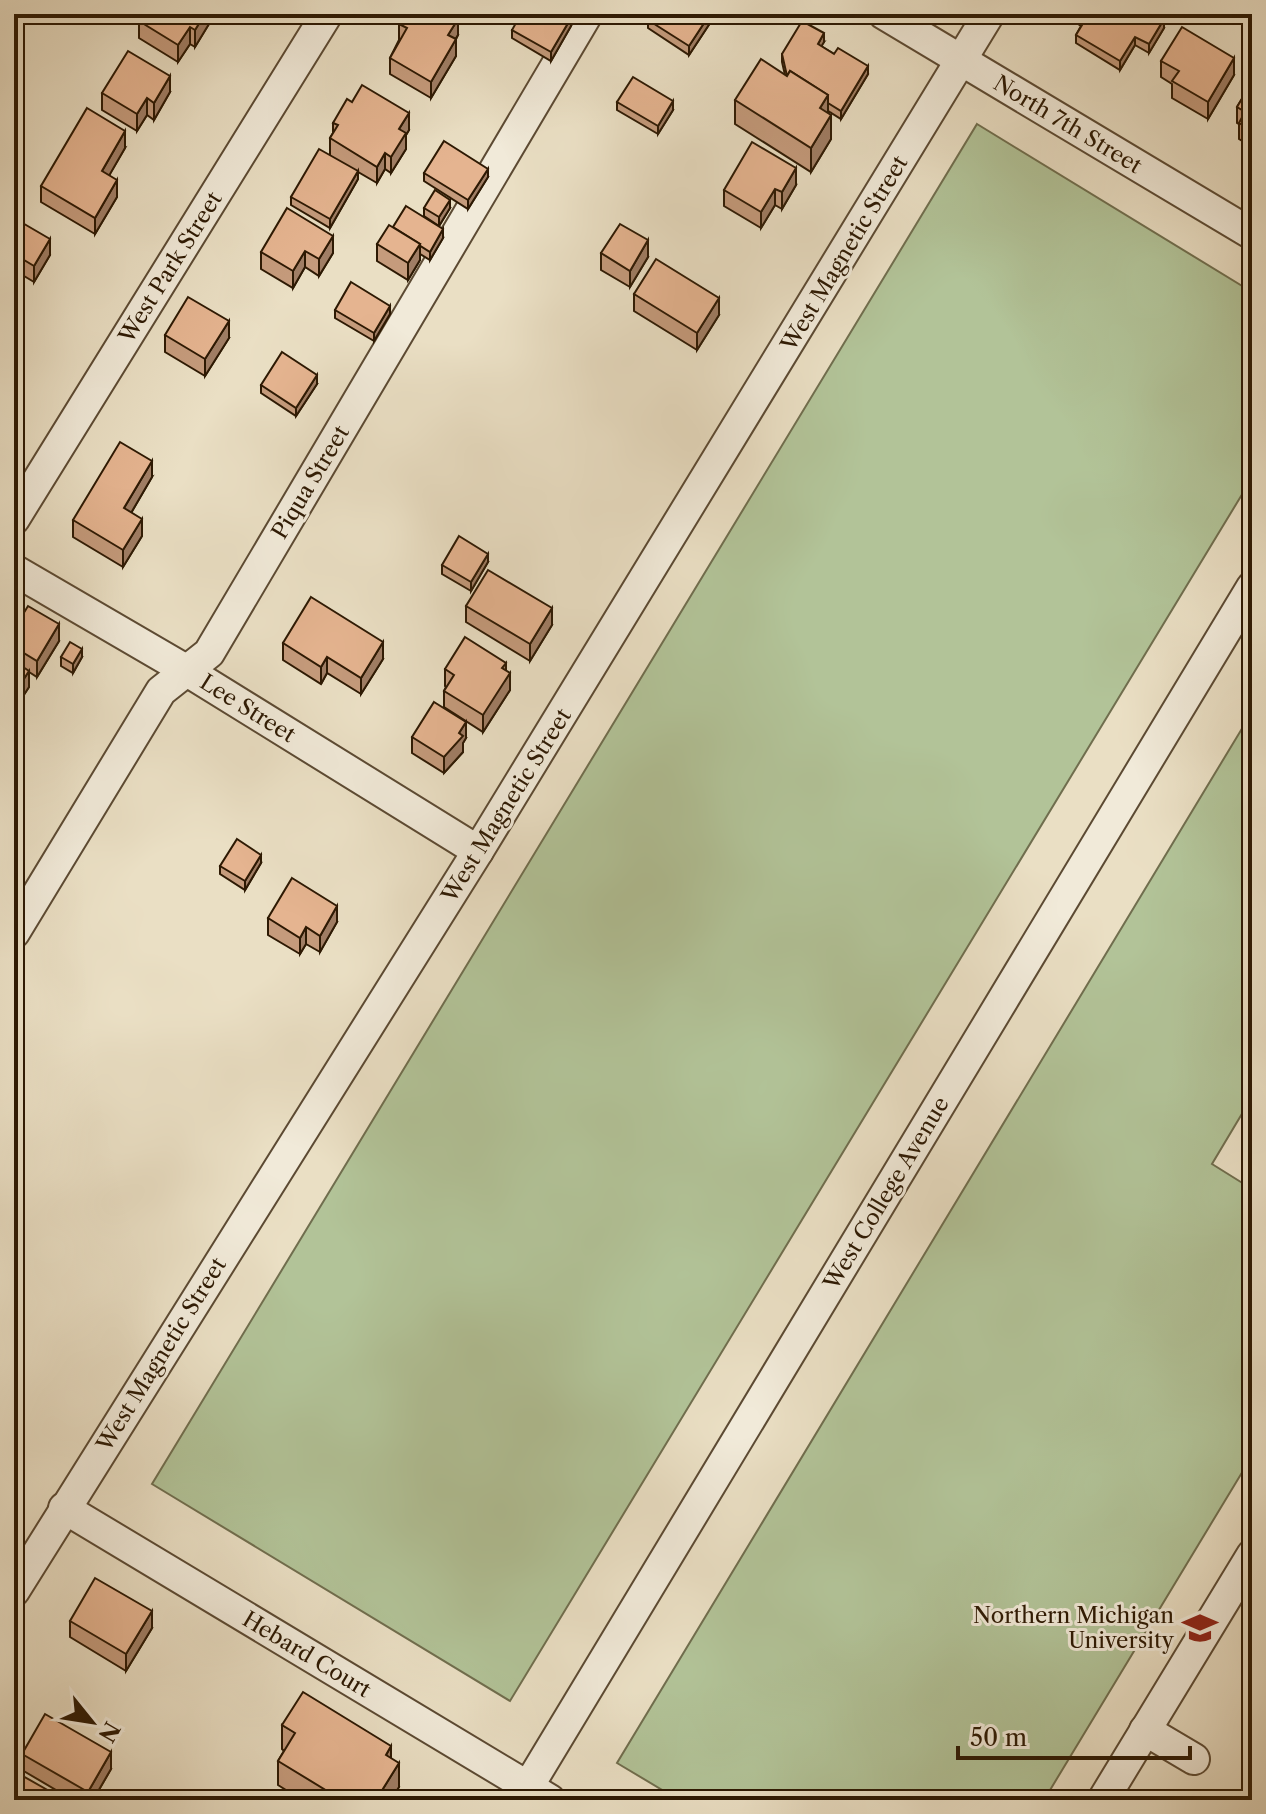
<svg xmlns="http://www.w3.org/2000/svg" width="1266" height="1814" viewBox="0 0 1266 1814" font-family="'Libre Caslon Text',serif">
<rect width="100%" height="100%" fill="#eadfc4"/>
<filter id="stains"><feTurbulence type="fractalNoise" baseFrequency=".0025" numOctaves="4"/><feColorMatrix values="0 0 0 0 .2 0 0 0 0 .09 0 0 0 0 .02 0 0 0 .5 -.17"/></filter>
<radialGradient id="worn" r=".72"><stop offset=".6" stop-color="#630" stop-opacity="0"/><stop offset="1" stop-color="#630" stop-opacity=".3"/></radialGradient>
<g fill="#b2c398" stroke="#706e4e" stroke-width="2">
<polygon points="977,124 1252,292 1252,478 510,1701 152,1484"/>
<polygon points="1252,712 1252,1097 1212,1164 1252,1189 1252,1456 1044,1800 679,1800 617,1763"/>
</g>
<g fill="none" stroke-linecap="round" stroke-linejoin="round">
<g stroke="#5c4a33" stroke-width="34">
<g id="minor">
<polyline points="884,14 1252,234"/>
<polyline points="14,519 327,14"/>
<polyline points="14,570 184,669 478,851"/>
<polyline points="14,933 161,691 209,653 587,14"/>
<polyline points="64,1508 550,1800"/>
<polyline points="14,1591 478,851 989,14"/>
<polyline points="1145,1730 1194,1759"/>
<polyline points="520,1800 1252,587"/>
<polyline points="1103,1800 1252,1555"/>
</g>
</g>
<use href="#minor" stroke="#f1ead9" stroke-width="30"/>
</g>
<g fill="#c59b7c" stroke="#2d1903" stroke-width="2">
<polygon points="215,14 195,47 190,44 178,62 139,38 139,21"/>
<polygon points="716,14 689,55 648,28 648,20"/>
<polygon points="1075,14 1164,28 1149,53 1135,45 1120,70 1076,43 1076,35 1081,26 1075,22"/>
<polygon points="399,24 458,35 456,39 456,56 431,98 390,74 390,58 399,40"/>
<polygon points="571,26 551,61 512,38 512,30"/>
<polygon points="824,42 821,46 868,74 841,119 828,111 831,139 811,172 735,124 735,100 785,75 782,62 782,54"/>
<polygon points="1161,61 1234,75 1208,119 1172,98 1172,84 1161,77"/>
<polygon points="1252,82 1252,147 1239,139 1239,124 1237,123 1237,107"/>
<polygon points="170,92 154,120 147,115 137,131 102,110 102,93"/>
<polygon points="352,102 409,130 406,135 406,149 391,173 385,169 377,183 358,172 358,179 330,228 291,205 291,197 330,155 330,138 333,133 333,123"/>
<polygon points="617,102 673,110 658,134 617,110"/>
<polygon points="125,148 109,175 117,197 95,234 41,202 41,186"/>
<polygon points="424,173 488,177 468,209 424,181"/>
<polygon points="796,185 782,209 775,205 761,228 724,206 724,190"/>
<polygon points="424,208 450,208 439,226 424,216"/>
<polygon points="14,218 50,255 34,282 14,270"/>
<polygon points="333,236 333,253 319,276 305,267 293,288 261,269 261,252"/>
<polygon points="443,238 430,260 420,254 420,260 408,280 377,261 377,244"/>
<polygon points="601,253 648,257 630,287 601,270"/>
<polygon points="634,294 719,315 697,350 634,311"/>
<polygon points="335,310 390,314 374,341 335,318"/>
<polygon points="165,335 229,338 205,376 165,352"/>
<polygon points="317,384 296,416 261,393 261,385"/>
<polygon points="152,477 131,513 142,536 123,567 73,537 73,520"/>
<polygon points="488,562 471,591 442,574 442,565"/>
<polygon points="466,606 552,625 530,661 466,622"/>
<polygon points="14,629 59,641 37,677 29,672 29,687 14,710"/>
<polygon points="283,643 383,659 361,694 327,673 321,684 283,660"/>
<polygon points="61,657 82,657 73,673 61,666"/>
<polygon points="445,669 506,671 510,690 483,732 444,707 444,691 446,687 445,686"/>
<polygon points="412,737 466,738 463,743 463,752 444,773 412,753"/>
<polygon points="261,863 245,890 220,874 220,866"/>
<polygon points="268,918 337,922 320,952 306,944 300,954 268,935"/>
<polygon points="70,1621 152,1628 126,1671 70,1637"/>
<polygon points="282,1725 399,1787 391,1800 302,1800 278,1785 278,1761 284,1751 282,1749"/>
<polygon points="22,1754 111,1769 93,1800 73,1800 22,1770"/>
</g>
<g fill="#a07e65" stroke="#2d1903" stroke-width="2">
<polygon points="205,14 215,14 195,47 195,30"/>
<polygon points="710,14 716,14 689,55 689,46"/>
<polygon points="571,18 571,26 551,61 551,52"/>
<polygon points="458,19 458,35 448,51 448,35"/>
<polygon points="1164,19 1164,28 1149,53 1149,44"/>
<polygon points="190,27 190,44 178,62 178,45"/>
<polygon points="824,33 824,42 818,52 818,44"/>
<polygon points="1135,37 1135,45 1120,70 1120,61"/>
<polygon points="456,39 456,56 431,98 431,82"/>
<polygon points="1234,58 1234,75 1208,119 1208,102"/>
<polygon points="868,66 868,74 841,119 841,111"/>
<polygon points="170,76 170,92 154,120 154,103"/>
<polygon points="828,95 828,119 820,108"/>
<polygon points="147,98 147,115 137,131 137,114"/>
<polygon points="673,101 673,110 658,134 658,126"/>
<polygon points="409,113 409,130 406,135 406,149 391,173 391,157 399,129"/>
<polygon points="831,115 831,139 811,172 811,148"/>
<polygon points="125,131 125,148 102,188 102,171"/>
<polygon points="385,153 385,169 377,183 377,167"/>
<polygon points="796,168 796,185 782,209 782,192"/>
<polygon points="488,169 488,177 468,209 468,200"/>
<polygon points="358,171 358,179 330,228 330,219"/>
<polygon points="117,180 117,197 95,234 95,218"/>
<polygon points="775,189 775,205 761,228 761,212"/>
<polygon points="450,200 450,208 439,226 439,217"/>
<polygon points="443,229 443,238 430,260 430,252"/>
<polygon points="333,236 333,253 319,276 319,259"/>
<polygon points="50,239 50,255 34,282 34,266"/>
<polygon points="648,240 648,257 630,287 630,271"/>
<polygon points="420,244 420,260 408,280 408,263"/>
<polygon points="305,251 305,267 293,288 293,271"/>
<polygon points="719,298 719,315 697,350 697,333"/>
<polygon points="390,306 390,314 374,341 374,333"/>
<polygon points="229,321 229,338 205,376 205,359"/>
<polygon points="317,375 317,384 296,416 296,408"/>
<polygon points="152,461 152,477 124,525 124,508"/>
<polygon points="142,519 142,536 123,567 123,550"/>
<polygon points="488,554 488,562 471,591 471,582"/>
<polygon points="552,608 552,625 530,661 530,644"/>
<polygon points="59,624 59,641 37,677 37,661"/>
<polygon points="383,642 383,659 361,694 361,678"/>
<polygon points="82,649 82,657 73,673 73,664"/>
<polygon points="327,657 327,673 321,684 321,667"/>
<polygon points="506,663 506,679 510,673 510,690 483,732 483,715 502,668"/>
<polygon points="29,671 29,687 14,710 14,694"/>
<polygon points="466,722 466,738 463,743 463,752 444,773 444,757"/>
<polygon points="261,855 261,863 245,890 245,881"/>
<polygon points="337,906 337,922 320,952 320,936"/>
<polygon points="306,927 306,944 300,954 300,938"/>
<polygon points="152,1611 152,1628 126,1671 126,1654"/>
<polygon points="391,1746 391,1770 386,1755"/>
<polygon points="111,1752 111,1769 93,1800 88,1800 88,1792"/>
<polygon points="399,1763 399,1787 391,1800 376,1800"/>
</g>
<g fill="#e5b490" stroke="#2d1903" stroke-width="2">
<polygon points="144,14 205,14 195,30 190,27 178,45 139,21"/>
<polygon points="405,14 449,14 458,19 448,35 456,39 431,82 390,58 407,28 399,24"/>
<polygon points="521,14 564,14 571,18 551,52 512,30"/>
<polygon points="652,14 710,14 689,46 648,20"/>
<polygon points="1075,14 1155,14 1164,19 1149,44 1135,37 1120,61 1076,35 1085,20"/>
<polygon points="802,21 824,33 818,44 834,54 838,48 868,66 841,111 828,103 828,95 790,71 787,76 782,54"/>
<polygon points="1182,27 1234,58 1208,102 1172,81 1179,71 1161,61"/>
<polygon points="128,51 170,76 154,103 147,98 137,114 102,93"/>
<polygon points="761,59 787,76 790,71 828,95 820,108 831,115 811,148 735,100"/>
<polygon points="633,77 673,101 658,126 617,102"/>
<polygon points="1252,82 1252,131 1239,123 1245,112 1237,107"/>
<polygon points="362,85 409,113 399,129 406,133 391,157 385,153 377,167 330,138 338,125 333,123 347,99 352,102"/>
<polygon points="87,108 125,131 102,171 117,180 95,218 41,186"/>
<polygon points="444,141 488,169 468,200 424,173"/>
<polygon points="752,142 796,168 782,192 775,189 761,212 724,190"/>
<polygon points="319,149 358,171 330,219 291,197"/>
<polygon points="435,190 450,200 439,217 424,208"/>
<polygon points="406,206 443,229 430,252 419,245 420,244 393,227"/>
<polygon points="287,208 333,236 319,259 305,251 293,271 261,252"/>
<polygon points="14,218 50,239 34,266 14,254"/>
<polygon points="620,224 648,240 630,271 601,253"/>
<polygon points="389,225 420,244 408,263 377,244"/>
<polygon points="656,259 719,298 697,333 634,294"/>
<polygon points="351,282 390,306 374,333 335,310"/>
<polygon points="188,297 229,321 205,359 165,335"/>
<polygon points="282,352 317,375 296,408 261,385"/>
<polygon points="120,442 152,461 124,508 142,519 123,550 73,520"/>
<polygon points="459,536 488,554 471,582 442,565"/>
<polygon points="488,570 552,608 530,644 466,606"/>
<polygon points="311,597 383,642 361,678 327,657 321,667 283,643"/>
<polygon points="28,606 59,624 37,661 14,647 14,629"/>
<polygon points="465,637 506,663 502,668 510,673 483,715 444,691 454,675 445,669"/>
<polygon points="70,642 82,649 73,664 61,657"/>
<polygon points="14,661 29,671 14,694"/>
<polygon points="434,702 466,722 459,733 463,736 444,757 412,737"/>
<polygon points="237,839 261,855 245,881 220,866"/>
<polygon points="292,878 337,906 320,936 306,927 300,938 268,918"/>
<polygon points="95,1578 152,1611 126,1654 70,1621"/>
<polygon points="303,1692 391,1746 386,1755 399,1763 376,1800 342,1800 278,1761 295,1733 282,1725"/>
<polygon points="45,1714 111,1752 88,1792 22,1754"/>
<polygon points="14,1771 51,1792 46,1800 14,1800"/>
</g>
<defs>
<g id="university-bare" transform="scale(2.76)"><path d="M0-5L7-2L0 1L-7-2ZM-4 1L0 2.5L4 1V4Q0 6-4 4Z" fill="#8f2418" stroke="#f1ead9" stroke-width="2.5" paint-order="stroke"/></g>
</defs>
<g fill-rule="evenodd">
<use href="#university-bare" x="1200" y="1628"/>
</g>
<g text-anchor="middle" stroke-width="6" stroke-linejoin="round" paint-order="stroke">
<g font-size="22" fill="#2d1903" stroke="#f1ead9">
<text transform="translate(1068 124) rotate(31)" y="8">North 7th Street</text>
<text transform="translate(844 253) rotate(-59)" y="8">West Magnetic Street</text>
<text transform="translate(170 267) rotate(-58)" y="8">West Park Street</text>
<text transform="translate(310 482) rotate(-59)" y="8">Piqua Street</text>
<text transform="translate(248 708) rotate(32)" y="8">Lee Street</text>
<text transform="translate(506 805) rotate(-58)" y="8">West Magnetic Street</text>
<text transform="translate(886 1193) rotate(-59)" y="8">West College Avenue</text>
<text transform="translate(161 1354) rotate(-58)" y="8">West Magnetic Street</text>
<text transform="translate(307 1654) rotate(31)" y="8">Hebard Court</text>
</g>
<g font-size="22" fill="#2d1903" stroke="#f1ead9" text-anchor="end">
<text x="1174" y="1623">Northern Michigan<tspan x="1174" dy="25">University</tspan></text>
</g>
</g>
<rect width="1266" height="1814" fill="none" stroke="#eadfc4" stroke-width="48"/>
<rect x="16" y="16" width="1234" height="1782" fill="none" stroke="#2d1903" stroke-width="4"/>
<rect x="24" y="24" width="1218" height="1766" fill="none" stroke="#2d1903" stroke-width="2"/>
<g transform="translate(92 1722) rotate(120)" stroke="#f1ead9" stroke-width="6" paint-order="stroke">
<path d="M0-6L14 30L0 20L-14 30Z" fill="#2d1903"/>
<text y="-12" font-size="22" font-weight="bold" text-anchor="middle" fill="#2d1903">N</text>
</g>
<path d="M958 1746v12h232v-12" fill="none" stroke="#2d1903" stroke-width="4"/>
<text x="970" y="1746" font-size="24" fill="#2d1903" stroke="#f1ead9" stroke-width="6" paint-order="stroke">50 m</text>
<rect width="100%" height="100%" filter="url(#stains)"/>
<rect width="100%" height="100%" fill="url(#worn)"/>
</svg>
